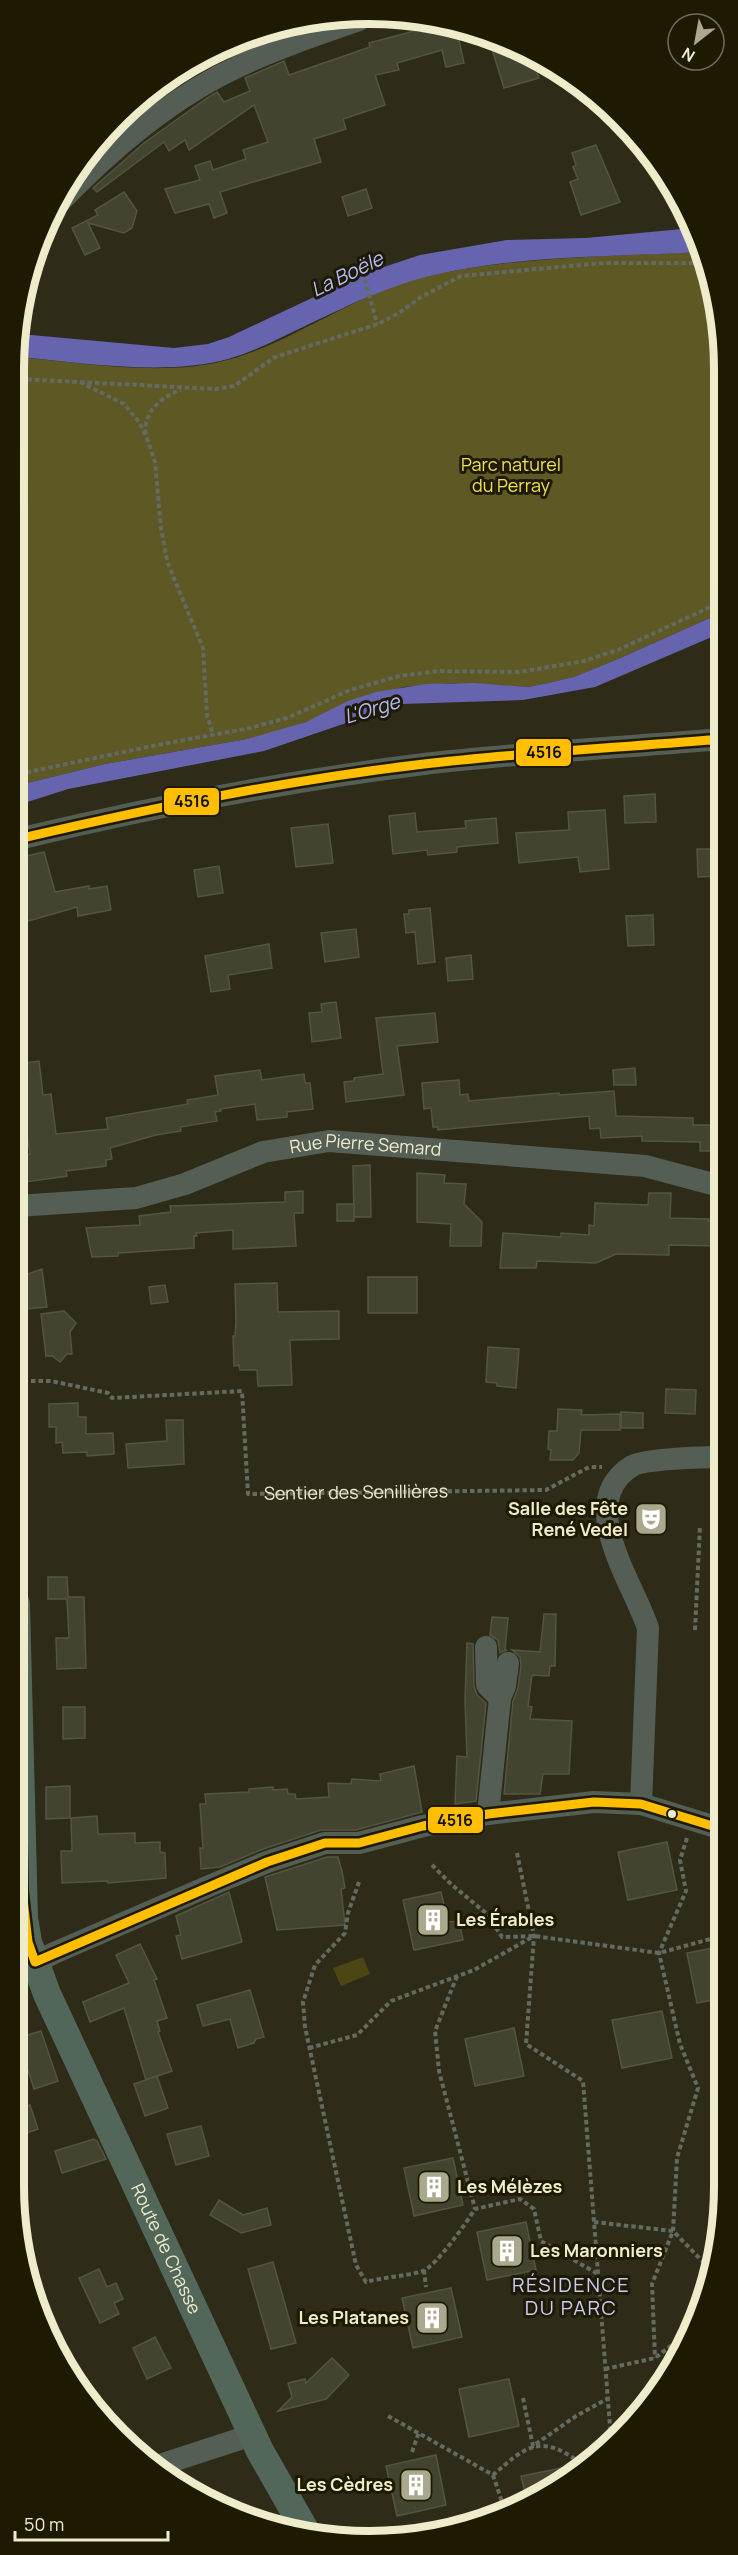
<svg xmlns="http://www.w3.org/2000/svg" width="738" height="2555" viewBox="0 0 738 2555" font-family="Manrope,sans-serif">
<rect width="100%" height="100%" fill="#2e2c19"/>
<polygon fill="#4b4614" points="363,1957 370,1974 341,1986 333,1968"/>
<path fill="#5e5825" d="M700 252 721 323V613L618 659 574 677 548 683 528 687 453 683 403 687 286 729 247 739 105 764 19 785 20 357C79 363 157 375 215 363 284 349 349 296 420 278 511 256 607 257 700 252Z"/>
<g fill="#6764af">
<path d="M693 228 700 252C612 257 520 255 434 275 386 286 343 308 299 329 276 340 253 352 228 359 166 376 84 363 20 357V334L174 348 208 344 229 337 363 274 420 255 507 240 586 238Z"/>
<polygon points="721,613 721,633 595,687 523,700 402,704 264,751 68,789 18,805 19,785 105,764 247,739 306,722 348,701 376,692 426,684 473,683 528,687 548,683 574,677 618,659"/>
</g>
<g fill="#42442f" stroke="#535540" stroke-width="1.5">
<polygon points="444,23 456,27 464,63 446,67 442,50 397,63 399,70 375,75 385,105 343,119 346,129 314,139 321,162 220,192 227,213 214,218 209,204 175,213 165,189 200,180 195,166 210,161 213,170 246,159 243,150 268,142 254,105 189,150 185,140 169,151 164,142 97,192 93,188 144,143 204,100 217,92 224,102 250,91 245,78 284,61 289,75 370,47 369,43"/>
<polygon points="489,39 532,56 539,78 504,88"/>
<polygon points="596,145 620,202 581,215 570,182 578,179 573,167 576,165 572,153"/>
<polygon points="366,189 372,208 348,216 342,197"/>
<polygon points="124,192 137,211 132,228 124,233 88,223 100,248 85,255 72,228 98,215 95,210"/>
<polygon points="655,794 656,822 625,823 624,796"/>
<polygon points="605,810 609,869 580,872 578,857 519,863 516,833 569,830 568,812"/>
<polygon points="415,813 417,832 466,828 465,821 496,818 498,843 457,847 457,852 428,855 427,850 393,854 389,816"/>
<polygon points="328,824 333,863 296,867 291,828"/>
<polygon points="697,849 720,849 720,876 698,877"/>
<polygon points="44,852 55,892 89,886 89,889 107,886 111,910 78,916 77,907 18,924 18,858"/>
<polygon points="219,866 223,893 198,897 194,870"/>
<polygon points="430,908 435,962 418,964 415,932 406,933 404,914 409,914 409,910"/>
<polygon points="653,915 654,945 628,946 626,916"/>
<polygon points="356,929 359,957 325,962 321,933"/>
<polygon points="269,944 272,968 228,975 230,989 211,992 205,956"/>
<polygon points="471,955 473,979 448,981 446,958"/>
<polygon points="336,1002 341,1038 312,1042 309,1013 322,1012 321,1004"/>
<polygon points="435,1013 438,1042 397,1046 404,1095 346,1102 344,1082 354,1081 354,1078 383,1074 376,1018"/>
<polygon points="39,1061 43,1095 51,1094 56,1134 108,1129 106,1118 188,1104 187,1100 218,1095 215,1076 260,1070 262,1080 304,1074 305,1083 310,1083 313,1109 287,1112 287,1117 257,1120 255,1104 220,1109 221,1111 215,1112 217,1121 180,1127 181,1131 156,1135 110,1148 112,1159 106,1160 106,1166 66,1171 67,1176 26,1182 25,1173 20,1174 18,1155 30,1154 21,1090 17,1090 18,1064"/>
<polygon points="635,1068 636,1085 614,1085 613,1070"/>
<polygon points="459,1080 460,1095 468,1094 469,1101 559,1093 559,1095 614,1091 616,1116 693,1118 693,1125 720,1125 720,1151 700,1151 700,1142 642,1141 642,1136 601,1138 600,1128 590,1129 589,1116 438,1130 438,1127 433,1127 431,1108 424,1109 422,1083"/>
<polygon points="370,1165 371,1217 354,1217 353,1166"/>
<polygon points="417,1173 445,1175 444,1183 466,1184 464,1204 482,1222 481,1246 450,1246 451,1224 417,1222"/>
<polygon points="303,1191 303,1213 294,1213 296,1246 233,1249 233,1230 196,1233 197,1236 194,1236 194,1248 118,1253 118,1256 92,1257 86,1228 140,1225 139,1216 171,1212 170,1206 285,1202 285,1192"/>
<polygon points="649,1193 671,1193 670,1218 709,1219 708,1221 720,1222 720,1246 669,1245 669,1255 616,1254 596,1263 537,1261 536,1268 500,1268 503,1233 561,1237 561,1233 589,1235 589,1225 594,1226 595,1203 648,1205"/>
<rect x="337" y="1204" width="17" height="17"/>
<polygon points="42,1269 47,1307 25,1309 22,1276"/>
<rect x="368" y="1277" width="49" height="36"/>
<polygon points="277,1283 278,1312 339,1311 339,1339 290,1340 292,1385 258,1386 257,1370 240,1370 239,1365 234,1366 233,1336 235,1336 236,1322 235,1284"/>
<polygon points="165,1285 168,1302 151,1304 149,1287"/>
<polygon points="64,1311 76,1323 70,1332 72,1354 67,1354 60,1362 52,1356 46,1356 41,1314"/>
<polygon points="488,1347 519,1349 516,1388 497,1386 497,1383 486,1382"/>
<polygon points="666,1389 696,1390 695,1414 665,1413"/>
<polygon points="78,1403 78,1417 86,1417 86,1434 113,1433 114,1454 87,1456 87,1452 63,1453 62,1442 56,1443 56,1427 49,1427 49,1404"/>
<polygon points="558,1409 582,1410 581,1415 620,1414 620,1430 581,1430 579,1453 573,1460 550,1460 551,1450 548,1449 549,1431 557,1431"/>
<polygon points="621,1412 643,1413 643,1428 621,1428"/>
<polygon points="166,1420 183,1420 184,1464 128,1468 126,1444 167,1441"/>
<polygon points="48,1577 67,1577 68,1597 84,1597 86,1668 57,1669 56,1638 69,1638 67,1599 48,1599"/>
<polygon points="544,1614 556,1614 555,1666 550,1666 549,1676 532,1675 528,1706 532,1707 530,1719 572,1721 569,1774 543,1774 540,1794 504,1794 513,1701 518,1688 521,1665 520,1657 512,1650 540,1652"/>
<polygon points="492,1617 508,1618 505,1650 507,1650 500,1653 498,1640 490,1635"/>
<polygon points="467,1643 473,1644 474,1686 477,1695 486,1703 476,1801 455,1804 457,1756 467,1757 465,1700"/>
<polygon points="63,1707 85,1707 85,1738 63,1739"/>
<polygon points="414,1766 422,1812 356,1830 321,1830 263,1849 220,1867 201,1869 200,1848 203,1848 200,1804 206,1804 205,1794 249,1792 249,1789 273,1787 273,1790 287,1789 288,1794 295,1794 296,1799 329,1797 328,1783 351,1784 352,1779 381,1781 380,1774"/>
<polygon points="70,1786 70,1818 46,1819 46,1787"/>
<polygon points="97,1816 98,1834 135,1833 135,1843 160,1842 160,1852 165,1853 166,1878 108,1883 107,1881 62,1883 61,1851 72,1851 71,1818"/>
<polygon points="667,1842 677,1890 628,1900 618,1852"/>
<polygon points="327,1857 338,1857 342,1871 345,1888 341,1889 345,1925 277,1930 265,1877"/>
<polygon points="229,1892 242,1942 182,1959 176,1936 181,1935 176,1916"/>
<polygon points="441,1892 448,1922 459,1921 463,1940 414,1950 403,1900"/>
<polygon points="140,1944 157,1979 154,1980 167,2018 157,2021 160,2031 158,2032 172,2071 146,2080 124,2008 90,2022 83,2002 129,1983 116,1955"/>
<polygon points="718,1947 718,1999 697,2003 687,1953"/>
<polygon points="250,1990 264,2037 256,2039 254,2043 238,2048 230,2019 203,2026 197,2005"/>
<polygon points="662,2011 672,2058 622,2068 612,2020"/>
<polygon points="514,2028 524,2076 475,2086 465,2039"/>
<polygon points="41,2031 58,2081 34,2089 28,2070 14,2074 14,2039"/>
<polygon points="157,2076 168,2108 145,2116 134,2084"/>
<polygon points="30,2105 38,2129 18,2136 14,2122 14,2110"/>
<polygon points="201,2126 209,2156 176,2165 167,2134"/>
<polygon points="94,2139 97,2141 106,2159 62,2173 55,2151"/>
<polygon points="453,2158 463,2205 414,2216 404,2168"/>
<polygon points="219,2200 243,2215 267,2208 271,2225 241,2233 210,2215"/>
<polygon points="526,2222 536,2270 487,2280 477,2232"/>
<polygon points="273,2262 296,2343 271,2349 248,2269"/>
<polygon points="99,2269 107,2287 116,2283 123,2299 114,2303 119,2314 100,2323 79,2278"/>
<polygon points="451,2288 462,2337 413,2348 402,2298"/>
<polygon points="155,2337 171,2368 147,2379 133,2348"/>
<polygon points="332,2358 349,2375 326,2399 278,2411 292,2397 288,2383 305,2379 306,2383"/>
<polygon points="509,2379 519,2426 469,2437 459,2389"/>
<polygon points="436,2455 446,2505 397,2516 386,2466"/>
<polygon points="581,2464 583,2469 526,2497 521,2476"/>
</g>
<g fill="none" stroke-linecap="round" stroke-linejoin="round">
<g stroke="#636a60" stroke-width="4" stroke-dasharray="4.5 3" stroke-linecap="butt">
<polyline points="361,265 377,324"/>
<polyline points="20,379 216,389 234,386 275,357 378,324 399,313 421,297 461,276 603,263 703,263"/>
<polyline points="80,382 124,404 139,422 148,441 155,462 161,529 168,564 203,648 207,715 213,735"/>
<path d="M146 434C142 413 163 395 181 390"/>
<polyline points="19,774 152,746 250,728 287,718 350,690 399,676 439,671 519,672 584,661 618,650 721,602"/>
<path id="s1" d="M16 1381H51L108 1393 112 1398 242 1391 248 1494 546 1490 589 1467H602"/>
<polyline points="695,1630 700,1526"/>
<polyline points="687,1838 680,1860 686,1891 659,1953 680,2044 698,2088 677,2158 673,2231 706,2265 702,2297"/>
<polyline points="517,1853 534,1936 526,2044 583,2081 611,2439"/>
<polyline points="432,1865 452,1885 487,1914 502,1937 534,1936 659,1953 718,1937"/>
<path d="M359 1882 348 1913 345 1933 315 1965 303 2002 305 2027 356 2265 366 2282C384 2277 407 2276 423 2271 437 2265 466 2223 475 2209L520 2199 534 2209 541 2241 598 2274"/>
<polyline points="457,1976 435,2031 439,2071 475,2209"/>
<polyline points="309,2048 357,2035 391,2001 474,1970 534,1936"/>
<polyline points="594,2222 673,2231 652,2284 655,2358"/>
<polyline points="424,2270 426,2287"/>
<polyline points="605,2369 655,2358 689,2332"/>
<polyline points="523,2398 533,2446 576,2416 607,2399"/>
<path d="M388 2416 493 2475C525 2447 540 2433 579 2462L581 2470"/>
<polyline points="412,2452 419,2432"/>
<polyline points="493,2475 504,2508"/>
</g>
<g stroke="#545e55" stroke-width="22">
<path d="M61 201C108 152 159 108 219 76 263 53 312 36 359 20"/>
<path d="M18 839C152 807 287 781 424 764 519 753 614 748 709 740L721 742"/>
<path id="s2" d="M17 1206 136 1198 185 1184 263 1152 329 1141 645 1166 720 1186"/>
<polyline points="486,1647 487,1685 500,1698"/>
<path d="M641 1804 648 1628C633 1582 574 1502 632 1466 644 1459 703 1457 719 1457"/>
<polyline points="488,1814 500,1698 505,1686 508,1663"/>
<polyline points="14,1974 54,1953 209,1886 267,1862 325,1843 359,1843 423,1826 488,1814 594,1802 641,1804 719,1828"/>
<polyline points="160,2465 252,2435"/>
</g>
<path stroke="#53665a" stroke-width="28" id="s3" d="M16 1604 24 1918 28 1942 47 1994 260 2451 305 2530"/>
<g stroke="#1d1a01" stroke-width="14">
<g id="bus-1">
<path d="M18 839C152 808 287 780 424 764 519 753 614 748 709 740L721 742"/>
<polyline points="16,1604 22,1891 28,1942 35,1962 267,1862 325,1843 359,1843 423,1826 488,1814 594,1802 641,1804 719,1828"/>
</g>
</g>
<use href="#bus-1" stroke="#ffbe00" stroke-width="9"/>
</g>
<defs>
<g id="theatre-square" transform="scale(1.725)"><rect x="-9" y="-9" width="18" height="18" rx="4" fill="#aba98d" stroke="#1d1a01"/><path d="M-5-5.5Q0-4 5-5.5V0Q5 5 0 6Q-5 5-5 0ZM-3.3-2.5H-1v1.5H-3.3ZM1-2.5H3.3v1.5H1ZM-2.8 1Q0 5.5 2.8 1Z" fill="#fff"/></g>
<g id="building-square" transform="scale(1.725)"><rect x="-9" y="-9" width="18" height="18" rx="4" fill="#aba98d" stroke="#1d1a01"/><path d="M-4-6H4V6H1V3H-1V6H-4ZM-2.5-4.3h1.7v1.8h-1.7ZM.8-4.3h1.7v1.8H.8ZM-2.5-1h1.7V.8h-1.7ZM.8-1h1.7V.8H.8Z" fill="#fff"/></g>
</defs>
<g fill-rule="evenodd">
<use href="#theatre-square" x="651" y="1519"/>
<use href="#building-square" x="433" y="1920"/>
<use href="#building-square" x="434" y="2187"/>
<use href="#building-square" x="507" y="2251"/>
<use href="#building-square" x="432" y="2318"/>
<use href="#building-square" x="416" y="2485"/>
</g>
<circle fill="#efeccb" stroke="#1d1a01" stroke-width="2" cx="672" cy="1814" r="5"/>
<g text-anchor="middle" stroke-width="6" stroke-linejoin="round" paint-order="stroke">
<g font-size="18" fill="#f0e053" stroke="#1d1a01">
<text x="511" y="471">Parc naturel<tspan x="511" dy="21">du Perray</tspan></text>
</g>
<g font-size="18" fill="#efeccb" stroke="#1d1a01">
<text dy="6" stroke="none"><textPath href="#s2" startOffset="358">Rue Pierre Semard</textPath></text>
<text dy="6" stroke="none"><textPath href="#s1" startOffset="441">Sentier des Senillières</textPath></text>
<text dy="6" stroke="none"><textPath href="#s3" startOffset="675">Route de Chasse</textPath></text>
</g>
<g font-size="18" font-weight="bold" fill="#efeccb" stroke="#1d1a01" text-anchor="end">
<text x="628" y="1515">Salle des Fête<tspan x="628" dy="21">René Vedel</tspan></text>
<text x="456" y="1926" text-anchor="start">Les Érables</text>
<text x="457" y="2193" text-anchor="start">Les Mélèzes</text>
<text x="530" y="2257" text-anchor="start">Les Maronniers</text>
<text x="409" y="2324">Les Platanes</text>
<text x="393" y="2491">Les Cèdres</text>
</g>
<g font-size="20" font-style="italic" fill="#b8bafd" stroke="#1d1a01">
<text transform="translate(347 274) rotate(-26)" y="7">La Boële</text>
<text transform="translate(372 709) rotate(-17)" y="7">L'Orge</text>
</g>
<g font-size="20" letter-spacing="1.5" fill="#caccf7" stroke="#1d1a01">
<text x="571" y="2292">RÉSIDENCE<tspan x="571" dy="23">DU PARC</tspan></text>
</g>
</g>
<path d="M0 0H738V2555H0ZM369 24H369A345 345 0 0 1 714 369V2186A345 345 0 0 1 369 2531H369A345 345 0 0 1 24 2186V369A345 345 0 0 1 369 24Z" fill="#1d1a01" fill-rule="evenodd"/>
<path fill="none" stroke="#efeccb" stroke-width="8" d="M369 24H369A345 345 0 0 1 714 369V2186A345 345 0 0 1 369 2531H369A345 345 0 0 1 24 2186V369A345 345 0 0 1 369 24Z"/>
<g stroke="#1d1a01" stroke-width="2">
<rect x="515" y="738" width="57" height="29" rx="6" fill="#ffbe00"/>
<rect x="163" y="787" width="57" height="29" rx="6" fill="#ffbe00"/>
<rect x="427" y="1806" width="57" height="28" rx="6" fill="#ffbe00"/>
</g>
<g font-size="16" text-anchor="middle" font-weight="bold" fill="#111">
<text x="544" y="758">4516</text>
<text x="192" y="807">4516</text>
<text x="455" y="1826">4516</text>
</g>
<g transform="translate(696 42) rotate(211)"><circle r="28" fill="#1d1a01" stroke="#716e52" stroke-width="1.5"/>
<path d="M0-4.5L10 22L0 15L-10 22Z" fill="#aba98d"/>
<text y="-9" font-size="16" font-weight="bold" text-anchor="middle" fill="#efeccb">N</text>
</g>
<path d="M15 2531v9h153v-9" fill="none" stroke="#efeccb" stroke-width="3"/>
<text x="24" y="2531" font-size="18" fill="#efeccb" stroke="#1d1a01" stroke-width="4.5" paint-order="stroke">50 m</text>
</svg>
